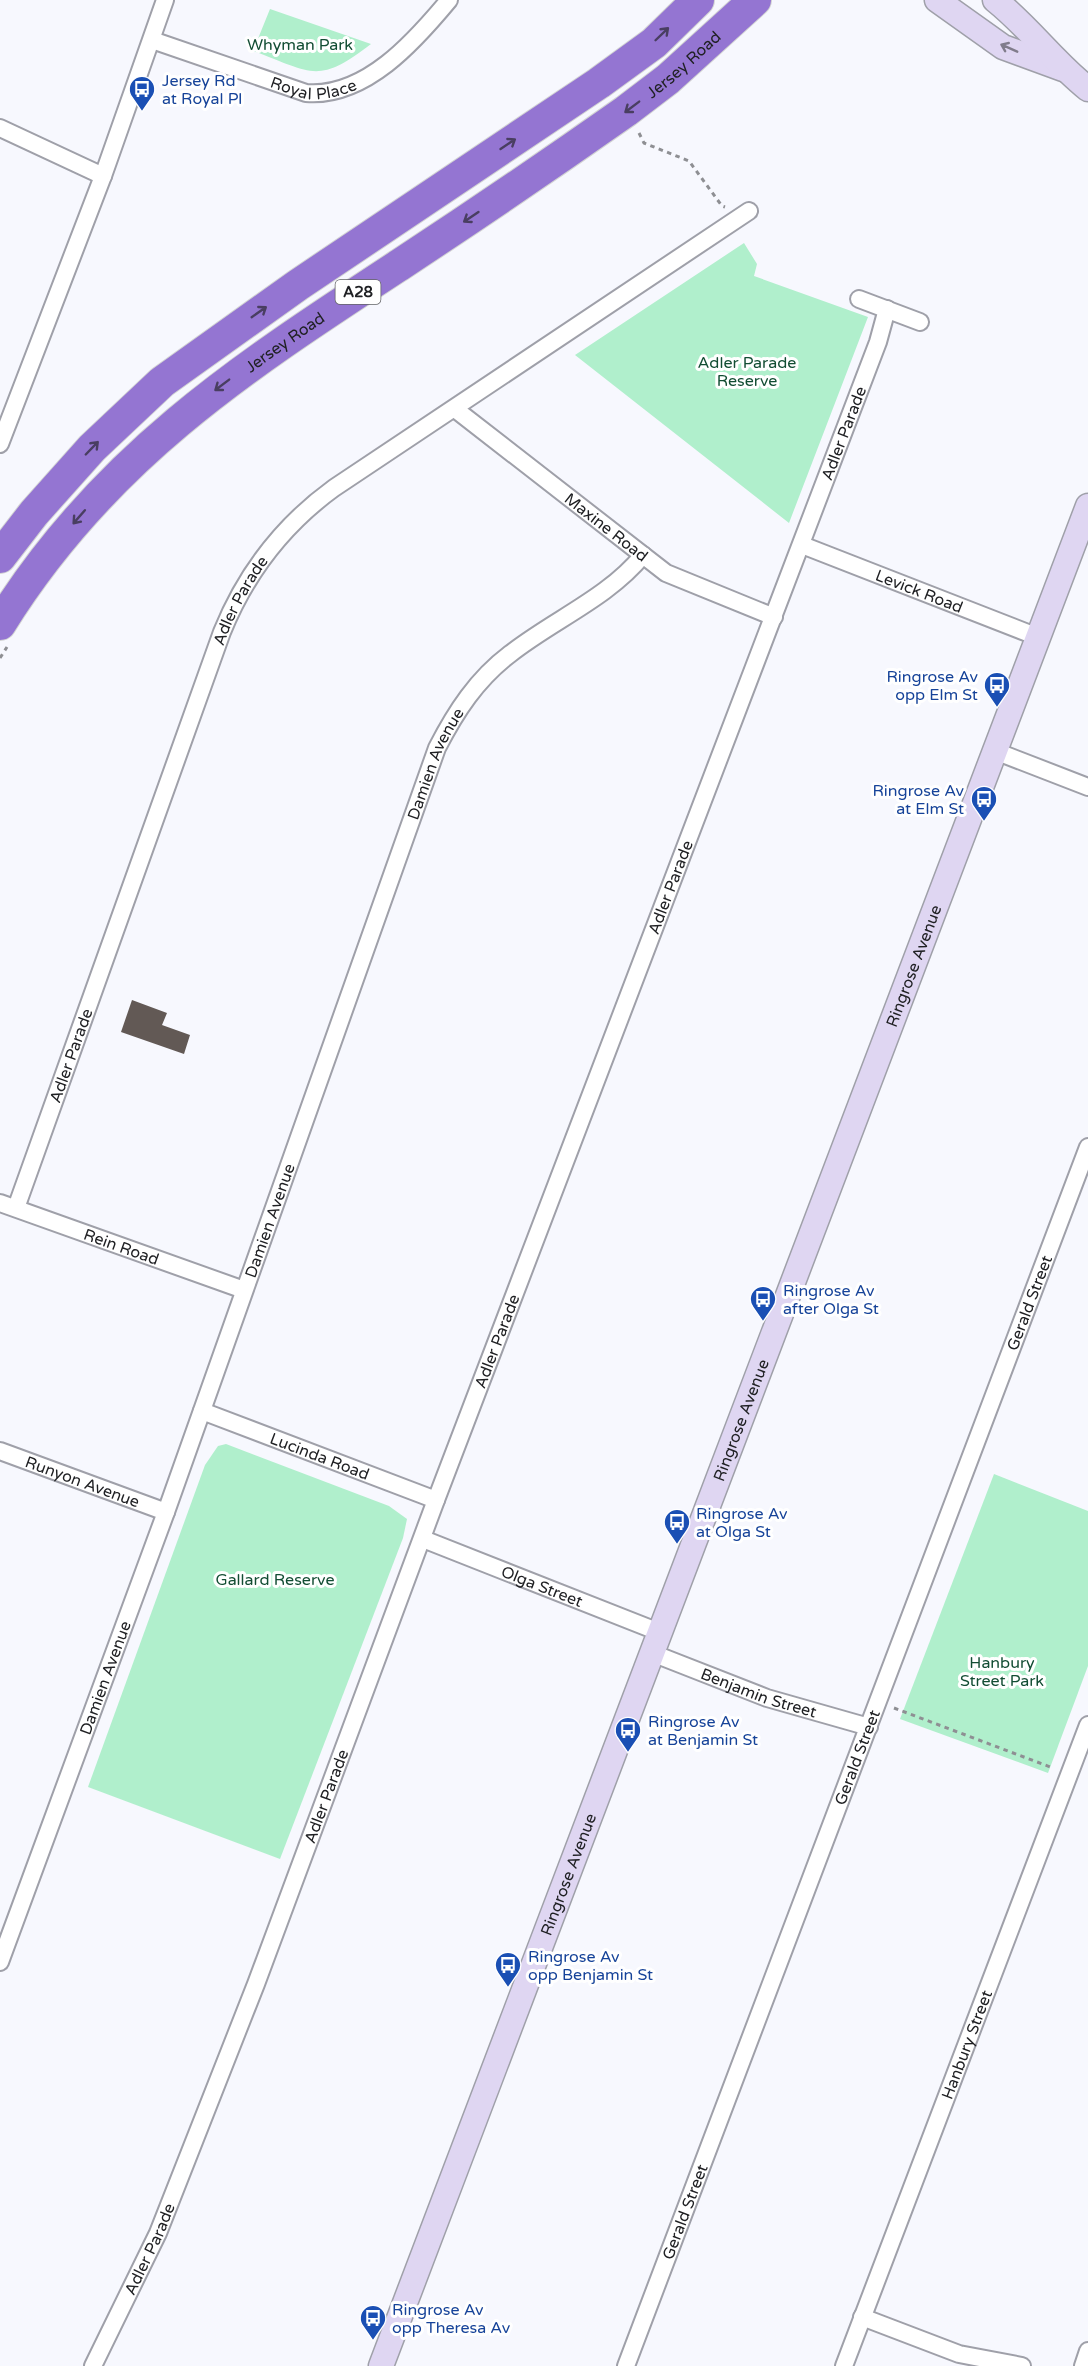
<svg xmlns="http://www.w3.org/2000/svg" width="1088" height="2366" viewBox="0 0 1088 2366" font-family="'Varela Round',sans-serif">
<rect width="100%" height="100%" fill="#f7f8fe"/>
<g fill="#b0efcc">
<path d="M270 9 371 44C318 85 312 73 253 51Z"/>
<polygon points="744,243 757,264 754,276 868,317 789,523 575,355"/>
<polygon points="226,1444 389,1506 407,1519 403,1538 280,1859 88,1787 205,1465 218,1446"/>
<polygon points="994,1474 1088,1511 1088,1666 1048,1773 900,1719"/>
</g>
<polygon fill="#625955" points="132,1000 167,1013 162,1025 190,1035 184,1054 121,1032"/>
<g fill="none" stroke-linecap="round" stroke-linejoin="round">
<g stroke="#9fa0a9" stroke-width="20">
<g id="street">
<path id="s1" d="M152 40 306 93C365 98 415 41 449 0"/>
<polyline points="0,128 103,176"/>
<polyline points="859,299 920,322"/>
<path id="s2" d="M455 409 666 573 774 617"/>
<polyline points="0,444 103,176 165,0"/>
<path id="s3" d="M802 545 1038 637"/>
<polyline points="995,751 1088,787"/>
<path id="s4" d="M0 1203 244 1290"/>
<path id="s5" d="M16 1208 222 632C246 573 283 525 334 488L749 211"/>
<path id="s6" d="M202 1411 436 1500"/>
<path id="s7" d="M0 1451 166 1512"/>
<path id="s8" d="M423 1539 659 1632"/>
<path id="s9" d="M652 1653 767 1698 869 1727"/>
<path id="s10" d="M0 1962 166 1512 437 748C456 711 477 679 510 654 553 620 608 598 643 555"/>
<polyline points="862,2317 959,2354 1022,2366"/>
<path id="s11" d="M93 2366 158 2233 256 1984 436 1500 878 342 887 309"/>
<path id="s12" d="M626 2366 1088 1147"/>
<path id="s13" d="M844 2366 1088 1725"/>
<polyline points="1083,2366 1088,2351"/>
</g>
</g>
<g stroke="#9fa0a9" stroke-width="27">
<g id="secondary">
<polyline points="937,0 1003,47 1063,69"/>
<path d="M995 0C1029 27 1054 62 1088 89"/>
<path id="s14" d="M381 2366 1088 506"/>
</g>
</g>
<g stroke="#d2d3d3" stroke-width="34">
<g id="highway">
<polyline points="0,557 34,513 92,448 162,382 298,285 599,83 654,43 698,0"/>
<path id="s15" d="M0 624C103 458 242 368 401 264 477 214 552 163 626 111L668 79 755 0"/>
</g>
</g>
<g stroke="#8e8f93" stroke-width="3" stroke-dasharray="4.5 4.5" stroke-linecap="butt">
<polyline points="639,133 644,143 689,161 722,206 725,207"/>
<polyline points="0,658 7,647"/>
<polyline points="894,1708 1053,1768"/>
</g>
<use href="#street" stroke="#fff" stroke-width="16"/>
<use href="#secondary" stroke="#dfd6f2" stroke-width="24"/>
<use href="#highway" stroke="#9475d2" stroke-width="32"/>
</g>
<defs><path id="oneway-shaft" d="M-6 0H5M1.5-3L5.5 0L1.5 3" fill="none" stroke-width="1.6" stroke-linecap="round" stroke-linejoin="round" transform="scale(1.5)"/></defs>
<g stroke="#493e61">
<use href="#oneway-shaft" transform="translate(662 34) rotate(-44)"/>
<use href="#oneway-shaft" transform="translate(632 107) rotate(143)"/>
<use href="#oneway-shaft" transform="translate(508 144) rotate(-34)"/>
<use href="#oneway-shaft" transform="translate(471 217) rotate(146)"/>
<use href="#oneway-shaft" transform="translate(259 312) rotate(-35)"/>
<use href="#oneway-shaft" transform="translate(222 385) rotate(143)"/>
<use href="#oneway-shaft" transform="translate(92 448) rotate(-46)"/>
<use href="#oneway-shaft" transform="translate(79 517) rotate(131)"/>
</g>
<use stroke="#807c8b" href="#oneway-shaft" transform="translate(1009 48) rotate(-156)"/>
<defs>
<g id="bus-pin" transform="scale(1.35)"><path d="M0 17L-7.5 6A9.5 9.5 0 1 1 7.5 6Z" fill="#1a4fb4" stroke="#fff"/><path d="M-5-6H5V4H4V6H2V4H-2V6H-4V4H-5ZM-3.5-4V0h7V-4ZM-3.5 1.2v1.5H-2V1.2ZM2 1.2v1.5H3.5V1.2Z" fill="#fff"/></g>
</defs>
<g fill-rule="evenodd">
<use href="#bus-pin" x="142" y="89"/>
<use href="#bus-pin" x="997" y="685"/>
<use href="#bus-pin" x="984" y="799"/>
<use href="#bus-pin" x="763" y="1299"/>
<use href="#bus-pin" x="677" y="1522"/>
<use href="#bus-pin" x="628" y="1730"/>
<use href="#bus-pin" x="508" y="1965"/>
<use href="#bus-pin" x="373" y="2318"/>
</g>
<g text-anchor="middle" stroke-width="6" stroke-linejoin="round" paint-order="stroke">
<rect fill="#fff" stroke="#636466" stroke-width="1.5" x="335.5" y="280" width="45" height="24" rx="4.5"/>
<g font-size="15" font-weight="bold" fill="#202124">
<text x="358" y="297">A28</text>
</g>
<g font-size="16" fill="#124d33" stroke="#fff">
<text x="300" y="50">Whyman Park</text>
<text x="747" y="368">Adler Parade<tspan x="747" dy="18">Reserve</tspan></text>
<text x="275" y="1585">Gallard Reserve</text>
<text x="1002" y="1668">Hanbury<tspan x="1002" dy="18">Street Park</tspan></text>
</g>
<g font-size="16" fill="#202124" stroke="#fff">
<text dy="6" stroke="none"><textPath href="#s15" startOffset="890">Jersey Road</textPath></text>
<text dy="6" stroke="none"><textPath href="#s1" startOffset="170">Royal Place</textPath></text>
<text dy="6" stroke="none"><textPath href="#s15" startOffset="404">Jersey Road</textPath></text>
<text dy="6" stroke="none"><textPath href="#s11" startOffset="2074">Adler Parade</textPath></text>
<text dy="6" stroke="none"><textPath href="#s2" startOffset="192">Maxine Road</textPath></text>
<text dy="6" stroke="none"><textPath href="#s3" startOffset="126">Levick Road</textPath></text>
<text dy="6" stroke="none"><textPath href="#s5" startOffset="648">Adler Parade</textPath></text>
<text dy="6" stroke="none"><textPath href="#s10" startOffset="1275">Damien Avenue</textPath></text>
<text dy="6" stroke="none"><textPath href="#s11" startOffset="1588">Adler Parade</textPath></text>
<text dy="6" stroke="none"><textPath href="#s14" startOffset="1498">Ringrose Avenue</textPath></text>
<text dy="6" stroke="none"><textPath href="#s5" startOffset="162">Adler Parade</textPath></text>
<text dy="6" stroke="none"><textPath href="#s10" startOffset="789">Damien Avenue</textPath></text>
<text dy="6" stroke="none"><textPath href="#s4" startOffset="129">Rein Road</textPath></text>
<text dy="6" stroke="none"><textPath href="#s12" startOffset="1137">Gerald Street</textPath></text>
<text dy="6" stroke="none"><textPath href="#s11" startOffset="1102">Adler Parade</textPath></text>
<text dy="6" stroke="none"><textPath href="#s14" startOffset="1012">Ringrose Avenue</textPath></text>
<text dy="6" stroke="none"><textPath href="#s6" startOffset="126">Lucinda Road</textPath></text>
<text dy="6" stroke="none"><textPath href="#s7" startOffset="88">Runyon Avenue</textPath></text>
<text dy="6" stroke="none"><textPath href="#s8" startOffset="128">Olga Street</textPath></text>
<text dy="6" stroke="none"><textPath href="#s10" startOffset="303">Damien Avenue</textPath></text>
<text dy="6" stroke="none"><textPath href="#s9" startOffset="114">Benjamin Street</textPath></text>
<text dy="6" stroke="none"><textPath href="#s12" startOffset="651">Gerald Street</textPath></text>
<text dy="6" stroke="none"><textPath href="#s11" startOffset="616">Adler Parade</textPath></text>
<text dy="6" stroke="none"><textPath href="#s14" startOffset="526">Ringrose Avenue</textPath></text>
<text dy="6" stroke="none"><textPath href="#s13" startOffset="344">Hanbury Street</textPath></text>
<text dy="6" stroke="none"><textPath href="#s12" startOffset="165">Gerald Street</textPath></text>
<text dy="6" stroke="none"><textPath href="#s11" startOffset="130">Adler Parade</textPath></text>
</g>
<g font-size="16" fill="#164399" stroke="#fff" text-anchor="start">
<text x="162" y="86">Jersey Rd<tspan x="162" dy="18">at Royal Pl</tspan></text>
<text x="978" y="682" text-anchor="end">Ringrose Av<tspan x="978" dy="18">opp Elm St</tspan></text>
<text x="964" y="796" text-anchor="end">Ringrose Av<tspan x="964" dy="18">at Elm St</tspan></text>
<text x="783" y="1296">Ringrose Av<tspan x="783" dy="18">after Olga St</tspan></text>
<text x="696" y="1519">Ringrose Av<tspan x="696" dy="18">at Olga St</tspan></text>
<text x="648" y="1727">Ringrose Av<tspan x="648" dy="18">at Benjamin St</tspan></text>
<text x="528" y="1962">Ringrose Av<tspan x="528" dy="18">opp Benjamin St</tspan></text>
<text x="392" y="2315">Ringrose Av<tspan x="392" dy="18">opp Theresa Av</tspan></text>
</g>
</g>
</svg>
